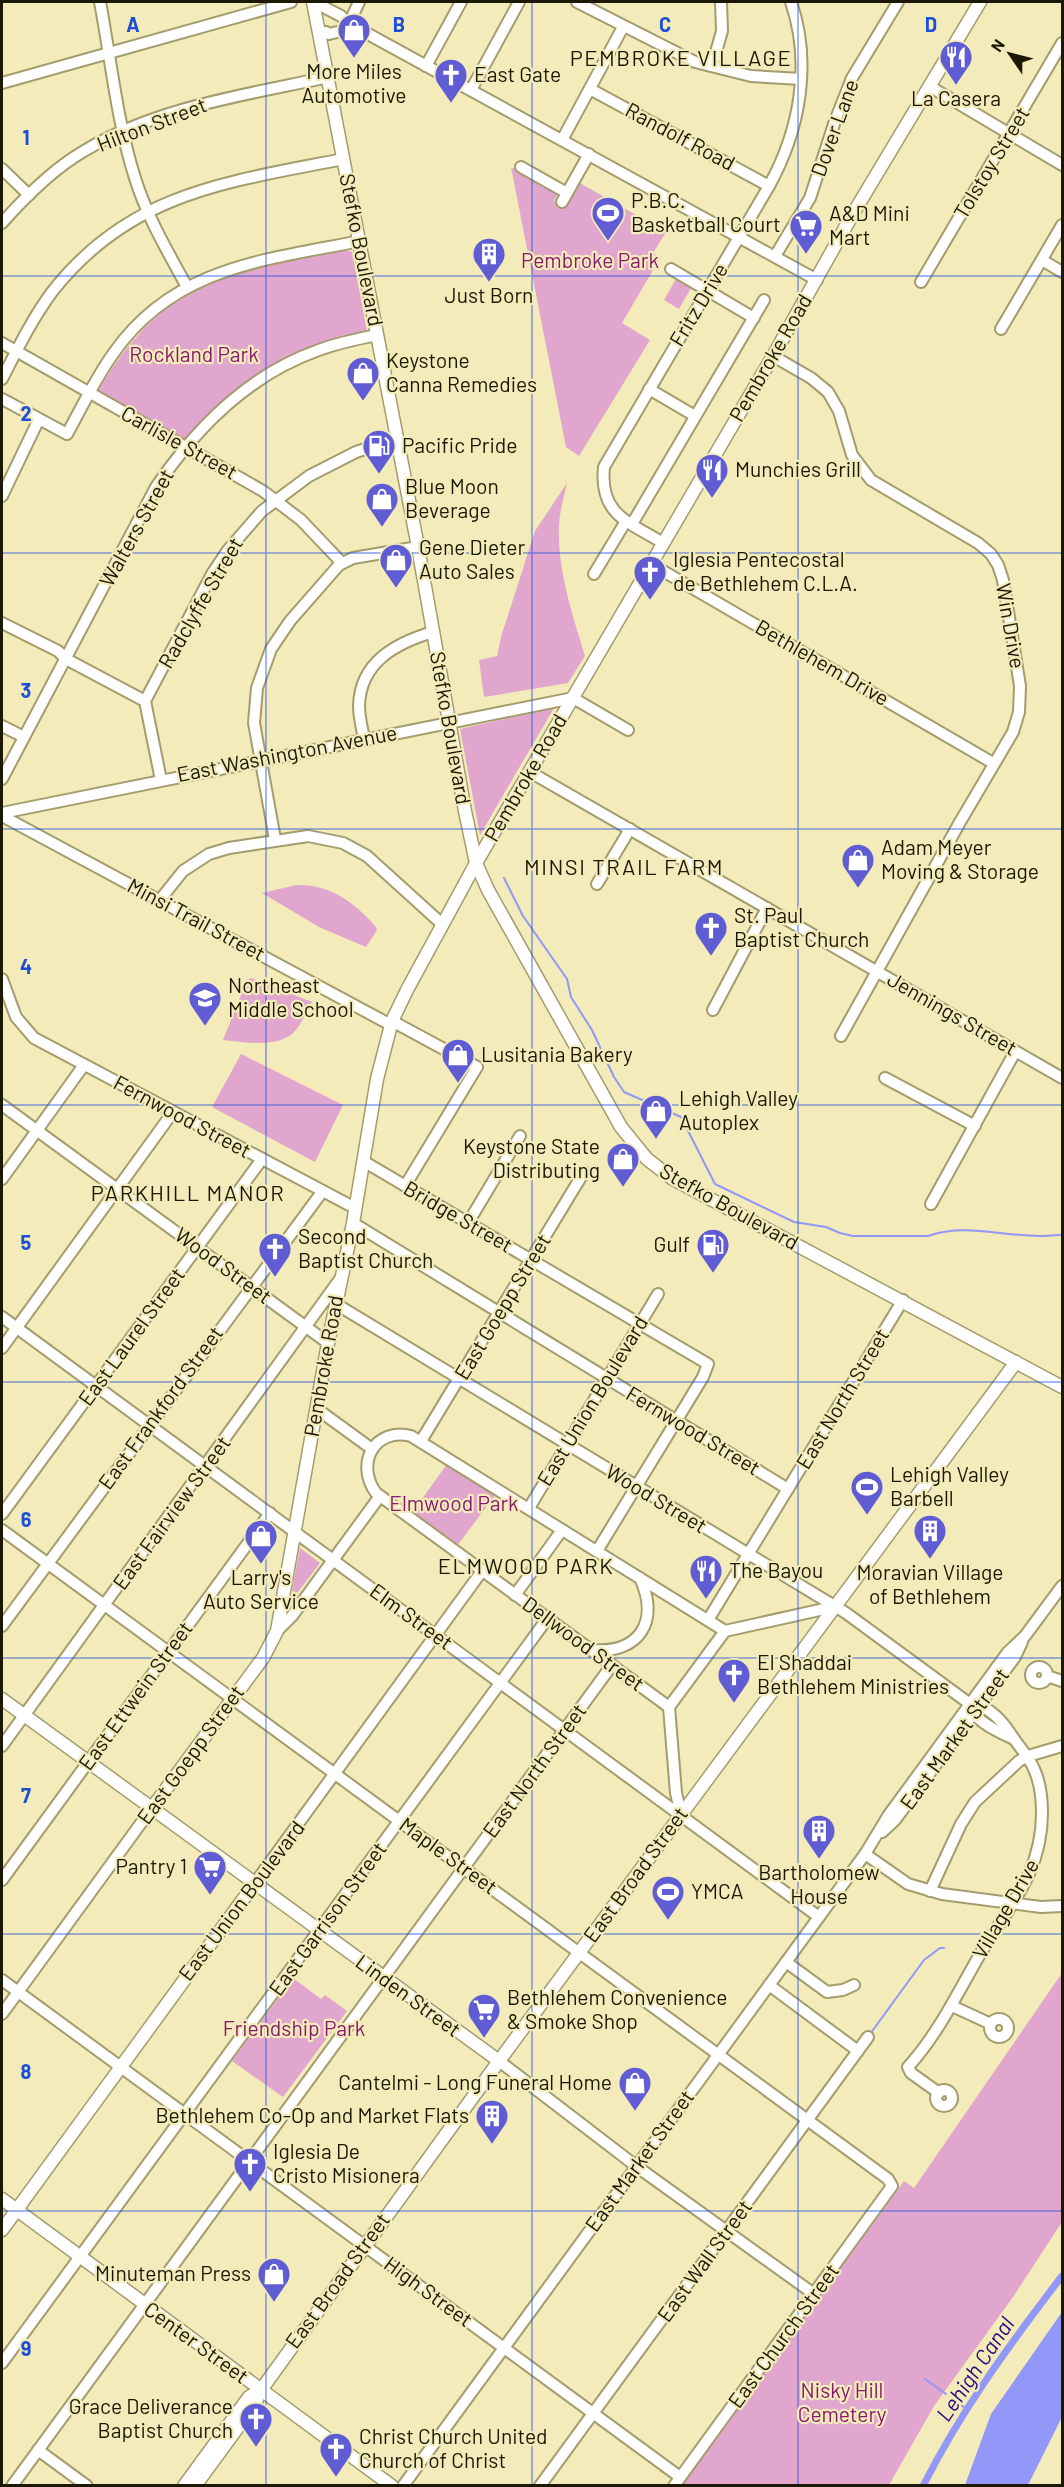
<svg xmlns="http://www.w3.org/2000/svg" width="1064" height="2487" viewBox="0 0 1064 2487" font-family="Barlow,sans-serif">
<rect width="100%" height="100%" fill="#f3ebba"/>
<g fill="#e1a6cd">
<polygon points="511,167 558,193 554,201 564,207 578,182 666,232 653,253 660,258 622,323 650,340 579,456 566,447"/>
<path d="M346 250 352 252 367 331 242 387 226 399 184 441 100 393 99 390C164 279 228 273 346 250Z"/>
<polygon points="676,279 691,288 679,309 664,300"/>
<path d="M567 483C564 496 560 510 559 524 557 569 572 613 585 656L568 683 484 697 479 660 497 656 501 637 535 531Z"/>
<polygon points="554,708 480,835 460,729"/>
<path d="M296 885C330 884 354 902 376 927L377 930 366 947 319 927 262 893Z"/>
<path d="M251 978 312 1002C306 1012 301 1026 292 1034 274 1048 243 1042 223 1040L247 980Z"/>
<polygon points="241,1054 343,1105 315,1162 212,1107"/>
<polygon points="447,1464 496,1494 457,1546 412,1513"/>
<polygon points="300,1548 320,1563 298,1592 295,1593 292,1590"/>
<polygon points="1062,1973 1062,2222 1013,2297 934,2406 889,2485 682,2485 904,2181 914,2188"/>
<polygon points="293,1978 321,1999 325,1995 347,2011 283,2097 232,2061"/>
</g>
<polygon fill="#9297f8" points="1062,2312 1062,2417 1028,2485 965,2485 991,2414"/>
<g fill="none" stroke-linecap="round" stroke-linejoin="round">
<g stroke="#9297f8" stroke-width="2">
<path d="M504 878 523 916 567 979 571 997 592 1030 614 1077 624 1092 681 1117 715 1184 794 1222 826 1227 840 1233 853 1236H928C963 1223 1003 1236 1039 1236 1047 1236 1055 1235 1062 1235"/>
<polyline points="870,2034 924,1960 940,1948 944,1948"/>
<polyline points="925,2379 946,2394"/>
<polyline points="957,2402 965,2408"/>
</g>
<path stroke="#9297f8" stroke-width="7" d="M923 2486C962 2409 1010 2344 1062 2276"/>
<g stroke="#a49c6d" stroke-width="14">
<g id="minor">
<path d="M100 2C111 60 117 122 135 178 147 217 168 252 187 287"/>
<polyline points="314,2 341,16 348,23 817,280"/>
<polyline points="577,2 695,62 751,76 801,79"/>
<polyline points="319,33 326,32 329,34 346,30 359,2"/>
<polyline points="426,66 461,2"/>
<polyline points="712,66 722,31 721,2"/>
<polyline points="2,83 291,2"/>
<polyline points="929,86 1062,165"/>
<polyline points="590,89 769,186"/>
<polyline points="471,90 519,2"/>
<polyline points="562,140 623,27"/>
<polyline points="521,167 567,193"/>
<polyline points="2,169 29,195"/>
<polyline points="562,202 589,154"/>
<path d="M2 223C26 196 53 169 84 151 158 107 245 95 328 77"/>
<polyline points="775,256 810,198 835,121 852,78 898,2"/>
<polyline points="1042,260 1062,272"/>
<polyline points="671,269 754,318"/>
<polyline points="921,282 1062,43"/>
<polyline points="1001,329 1062,225"/>
<polyline points="2,343 263,491 301,520 342,563"/>
<polyline points="773,356 811,378 828,392 839,411 852,455 871,480 978,543 991,554 998,565 1003,580 1020,686 1019,712 1013,732 960,822 841,1036"/>
<path d="M2 379C17 350 32 319 52 292 130 192 228 182 343 159"/>
<polyline points="649,389 695,416"/>
<path d="M2 399 67 434C82 407 95 379 113 354 173 267 265 260 360 241"/>
<polyline points="2,496 39,419"/>
<polyline points="632,524 764,300"/>
<path d="M663 543C629 522 599 515 604 467L769 186C800 130 812 63 791 2"/>
<polyline points="651,564 993,763"/>
<polyline points="594,574 626,521"/>
<polyline points="2,623 58,651 66,659 145,701"/>
<polyline points="2,726 24,737"/>
<path d="M364 739C362 728 359 717 359 706 360 662 396 643 433 632"/>
<polyline points="530,772 1062,1078"/>
<path d="M2 779 156 487C196 428 250 374 319 350 337 343 357 339 377 335"/>
<polyline points="161,780 145,701 212,574 228,550 262,511 309,476 356,452 396,439"/>
<polyline points="2,813 573,698 628,730"/>
<polyline points="2,816 391,1025"/>
<polyline points="275,839 254,723 257,688 271,649 290,621 339,565 353,558 418,547"/>
<polyline points="597,884 630,829"/>
<polyline points="159,901 183,871 209,854 229,848 308,836 343,843 367,856 442,924"/>
<polyline points="2,979 16,1017 34,1038 355,1208"/>
<polyline points="713,1010 767,908"/>
<polyline points="392,1021 477,1067 405,1186"/>
<polyline points="885,1078 975,1126"/>
<polyline points="2,1105 328,1343"/>
<polyline points="363,1161 708,1364 703,1377 597,1551"/>
<polyline points="2,1179 84,1065"/>
<polyline points="931,1204 1015,1052"/>
<polyline points="353,1223 788,1489"/>
<polyline points="468,1223 520,1136"/>
<polyline points="336,1304 846,1613 970,1704"/>
<polyline points="2,1317 819,1917"/>
<polyline points="2,1348 173,1112"/>
<polyline points="317,1409 372,1449"/>
<polyline points="421,1441 584,1172"/>
<polyline points="529,1508 658,1294"/>
<polyline points="2,1514 262,1159"/>
<polyline points="2,1530 888,2179 892,2186 674,2486"/>
<polyline points="515,1595 562,1530"/>
<polyline points="708,1620 903,1300"/>
<polyline points="2,1626 322,1192"/>
<polyline points="277,1631 292,1616 380,1496"/>
<path d="M591 1650C640 1654 660 1621 640 1578"/>
<circle cx="1039" cy="1675" r="8"/>
<polyline points="1047,1676 1062,1681"/>
<polyline points="669,1707 725,1631"/>
<path d="M971 1709C978 1723 1001 1733 1014 1739"/>
<polyline points="2,1746 340,1279"/>
<path d="M681 1814 676 1793 669 1707 376 1493C355 1464 374 1427 411 1436L725 1631 833 1607"/>
<polyline points="882,1832 895,1820 1015,1657 1022,1642"/>
<polyline points="865,1854 908,1884 942,1894 1041,1907 1062,1906"/>
<polyline points="2,1880 270,1513"/>
<polyline points="255,1883 482,1571"/>
<polyline points="930,1891 961,1824 975,1802 1019,1761 1028,1756 1062,1746"/>
<polyline points="786,1962 827,1992 843,1990 854,1985"/>
<polyline points="2,1980 680,2477"/>
<polyline points="769,1985 858,2051"/>
<polyline points="952,2006 991,2024"/>
<polyline points="2,2014 152,1808"/>
<circle cx="999" cy="2028" r="9"/>
<polyline points="499,2061 636,2166 814,2294"/>
<circle cx="944" cy="2098" r="8"/>
<path d="M939 2093 911 2073 908 2067C938 2034 957 1994 979 1956 1008 1907 1042 1874 1042 1813 1042 1799 1040 1782 1034 1769 1029 1757 1021 1749 1014 1739 1004 1723 990 1705 970 1704"/>
<polyline points="2,2363 547,1619"/>
<polyline points="38,2450 87,2486"/>
<polyline points="12,2486 612,1665"/>
<polyline points="403,2486 865,1854 888,1816 1008,1652 1025,1636 1062,1586"/>
<polyline points="540,2486 868,2037"/>
</g>
</g>
<g stroke="#a49c6d" stroke-width="15">
<g id="major">
<polyline points="313,2 418,547 465,811 476,863 488,890 621,1127 647,1159 673,1179 1062,1387"/>
<polyline points="2,1699 499,2061"/>
<polyline points="152,1808 263,1658 277,1631 328,1343 353,1223 377,1079 392,1021 407,990 476,863 773,356 854,212 980,2"/>
<polyline points="2,2199 392,2486"/>
<polyline points="2,2230 255,1883"/>
<polyline points="184,2486 249,2397 261,2390"/>
<polyline points="195,2486 255,2404 261,2390 499,2061 1016,1362"/>
</g>
</g>
<use href="#minor" stroke="#fff" stroke-width="10"/>
<use href="#major" stroke="#fff" stroke-width="12"/>
</g>
<path fill="none" stroke="#1d4ed8" stroke-width="1.5" stroke-opacity="0.55" d="M266 2V2486M532 2V2486M798 2V2486M2 276H1062M2 553H1062M2 829H1062M2 1105H1062M2 1382H1062M2 1658H1062M2 1934H1062M2 2211H1062"/>
<defs>
<g id="shop-pin" transform="scale(1.725)"><path d="M0 17L-7.5 6A9.5 9.5 0 1 1 7.5 6Z" fill="#5f5cd4" stroke="#f3ebba"/><path d="M-5-2.5h2.3a2.7 3.5 0 0 1 5.4 0H5L5.5 6h-11ZM-1.5-2.5h3a1.5 2.3 0 0 0-3 0Z" fill="#fff"/></g>
<g id="restaurant-pin" transform="scale(1.725)"><path d="M0 17L-7.5 6A9.5 9.5 0 1 1 7.5 6Z" fill="#5f5cd4" stroke="#f3ebba"/><path d="M-5-6h1v4h1v-4h1v4h1v-4h1v5L-1.5 .5V6h-2V.5L-5-1ZM5-6V6H3V1.5H1.5Q1.5-4 5-6Z" fill="#fff"/></g>
<g id="church-pin" transform="scale(1.725)"><path d="M0 17L-7.5 6A9.5 9.5 0 1 1 7.5 6Z" fill="#5f5cd4" stroke="#f3ebba"/><path d="M-1.2-6h2.4v3.5h3.3v2.4h-3.3V6h-2.4V-.1h-3.3v-2.4h3.3Z" fill="#fff"/></g>
<g id="stadium-pin" transform="scale(1.725)"><path d="M0 17L-7.5 6A9.5 9.5 0 1 1 7.5 6Z" fill="#5f5cd4" stroke="#f3ebba"/><path d="M0-5a6.5 5 0 1 0 0 10a6.5 5 0 1 0 0-10ZM-3.5-1.8h7v3.6h-7Z" fill="#fff"/></g>
<g id="supermarket-pin" transform="scale(1.725)"><path d="M0 17L-7.5 6A9.5 9.5 0 1 1 7.5 6Z" fill="#5f5cd4" stroke="#f3ebba"/><path d="M-6-5.5h2.5l.6 2H6L4.5 2H-2.5L-4.4-4H-6ZM-1.5 3.2a1.3 1.3 0 1 0 .1 0ZM3 3.2a1.3 1.3 0 1 0 .1 0Z" fill="#fff"/></g>
<g id="building-pin" transform="scale(1.725)"><path d="M0 17L-7.5 6A9.5 9.5 0 1 1 7.5 6Z" fill="#5f5cd4" stroke="#f3ebba"/><path d="M-4-6H4V6H1V3H-1V6H-4ZM-2.5-4.3h1.7v1.8h-1.7ZM.8-4.3h1.7v1.8H.8ZM-2.5-1h1.7V.8h-1.7ZM.8-1h1.7V.8H.8Z" fill="#fff"/></g>
<g id="fuel-pin" transform="scale(1.725)"><path d="M0 17L-7.5 6A9.5 9.5 0 1 1 7.5 6Z" fill="#5f5cd4" stroke="#f3ebba"/><path d="M-5.5-6h7V0h2V4h1.3V-2.5L3-4.5l.8-.8L6-3V5H2.5V1h-1V6h-7ZM-4.2-4.7v3.2H.2V-4.7Z" fill="#fff"/></g>
<g id="school-pin" transform="scale(1.725)"><path d="M0 17L-7.5 6A9.5 9.5 0 1 1 7.5 6Z" fill="#5f5cd4" stroke="#f3ebba"/><path d="M0-5L7-2L0 1L-7-2ZM-4 1L0 2.5L4 1V4Q0 6-4 4Z" fill="#fff"/></g>
</defs>
<g fill-rule="evenodd">
<use href="#shop-pin" x="354" y="30"/>
<use href="#restaurant-pin" x="956" y="57"/>
<use href="#church-pin" x="451" y="75"/>
<use href="#stadium-pin" x="608" y="213"/>
<use href="#supermarket-pin" x="806" y="226"/>
<use href="#building-pin" x="489" y="254"/>
<use href="#shop-pin" x="363" y="373"/>
<use href="#fuel-pin" x="379" y="446"/>
<use href="#restaurant-pin" x="712" y="470"/>
<use href="#shop-pin" x="382" y="499"/>
<use href="#shop-pin" x="396" y="560"/>
<use href="#church-pin" x="650" y="572"/>
<use href="#shop-pin" x="858" y="860"/>
<use href="#church-pin" x="711" y="928"/>
<use href="#school-pin" x="205" y="998"/>
<use href="#shop-pin" x="458" y="1055"/>
<use href="#shop-pin" x="656" y="1111"/>
<use href="#shop-pin" x="623" y="1159"/>
<use href="#fuel-pin" x="713" y="1245"/>
<use href="#church-pin" x="275" y="1249"/>
<use href="#stadium-pin" x="867" y="1487"/>
<use href="#building-pin" x="930" y="1531"/>
<use href="#shop-pin" x="261" y="1536"/>
<use href="#restaurant-pin" x="706" y="1571"/>
<use href="#church-pin" x="734" y="1675"/>
<use href="#building-pin" x="819" y="1831"/>
<use href="#supermarket-pin" x="210" y="1867"/>
<use href="#stadium-pin" x="668" y="1892"/>
<use href="#supermarket-pin" x="484" y="2010"/>
<use href="#shop-pin" x="635" y="2083"/>
<use href="#building-pin" x="492" y="2116"/>
<use href="#church-pin" x="250" y="2164"/>
<use href="#shop-pin" x="274" y="2274"/>
<use href="#church-pin" x="256" y="2419"/>
<use href="#church-pin" x="336" y="2449"/>
</g>
<g text-anchor="middle" stroke-width="4.5" stroke-linejoin="round" paint-order="stroke">
<g font-size="21" fill="#1b1806" stroke="#f3ebba" text-anchor="start">
<text x="354" y="79" text-anchor="middle">More Miles<tspan x="354" dy="24">Automotive</tspan></text>
<text x="474" y="82">East Gate</text>
<text x="956" y="106" text-anchor="middle">La Casera</text>
<text x="631" y="208">P.B.C.<tspan x="631" dy="24">Basketball Court</tspan></text>
<text x="829" y="221">A&amp;D Mini<tspan x="829" dy="24">Mart</tspan></text>
<text x="489" y="303" text-anchor="middle">Just Born</text>
<text x="386" y="368">Keystone<tspan x="386" dy="24">Canna Remedies</tspan></text>
<text x="402" y="453">Pacific Pride</text>
<text x="735" y="477">Munchies Grill</text>
<text x="405" y="494">Blue Moon<tspan x="405" dy="24">Beverage</tspan></text>
<text x="419" y="555">Gene Dieter<tspan x="419" dy="24">Auto Sales</tspan></text>
<text x="673" y="567">Iglesia Pentecostal<tspan x="673" dy="24">de Bethlehem C.L.A.</tspan></text>
<text x="881" y="855">Adam Meyer<tspan x="881" dy="24">Moving &amp; Storage</tspan></text>
<text x="734" y="923">St. Paul<tspan x="734" dy="24">Baptist Church</tspan></text>
<text x="228" y="993">Northeast<tspan x="228" dy="24">Middle School</tspan></text>
<text x="481" y="1062">Lusitania Bakery</text>
<text x="679" y="1106">Lehigh Valley<tspan x="679" dy="24">Autoplex</tspan></text>
<text x="600" y="1154" text-anchor="end">Keystone State<tspan x="600" dy="24">Distributing</tspan></text>
<text x="298" y="1244">Second<tspan x="298" dy="24">Baptist Church</tspan></text>
<text x="690" y="1252" text-anchor="end">Gulf</text>
<text x="890" y="1482">Lehigh Valley<tspan x="890" dy="24">Barbell</tspan></text>
<text x="729" y="1578">The Bayou</text>
<text x="930" y="1580" text-anchor="middle">Moravian Village<tspan x="930" dy="24">of Bethlehem</tspan></text>
<text x="261" y="1585" text-anchor="middle">Larry's<tspan x="261" dy="24">Auto Service</tspan></text>
<text x="757" y="1670">El Shaddai<tspan x="757" dy="24">Bethlehem Ministries</tspan></text>
<text x="187" y="1874" text-anchor="end">Pantry 1</text>
<text x="819" y="1880" text-anchor="middle">Bartholomew<tspan x="819" dy="24">House</tspan></text>
<text x="691" y="1899">YMCA</text>
<text x="507" y="2005">Bethlehem Convenience<tspan x="507" dy="24">&amp; Smoke Shop</tspan></text>
<text x="612" y="2090" text-anchor="end">Cantelmi - Long Funeral Home</text>
<text x="469" y="2123" text-anchor="end">Bethlehem Co-Op and Market Flats</text>
<text x="273" y="2159">Iglesia De<tspan x="273" dy="24">Cristo Misionera</tspan></text>
<text x="251" y="2281" text-anchor="end">Minuteman Press</text>
<text x="233" y="2414" text-anchor="end">Grace Deliverance<tspan x="233" dy="24">Baptist Church</tspan></text>
<text x="359" y="2444">Christ Church United<tspan x="359" dy="24">Church of Christ</tspan></text>
</g>
<g font-size="21" fill="#1b1806" stroke="#f3ebba">
<text transform="translate(152 125) rotate(-21)" y="7">Hilton Street</text>
<text transform="translate(835 128) rotate(-70)" y="7">Dover Lane</text>
<text transform="translate(680 137) rotate(28)" y="7">Randolf Road</text>
<text transform="translate(992 163) rotate(-59)" y="7">Tolstoy Street</text>
<text transform="translate(361 250) rotate(79)" y="7">Stefko Boulevard</text>
<text transform="translate(699 305) rotate(-59)" y="7">Fritz Drive</text>
<text transform="translate(771 358) rotate(-60)" y="7">Pembroke Road</text>
<text transform="translate(179 443) rotate(29)" y="7">Carlisle Street</text>
<text transform="translate(137 528) rotate(-61)" y="7">Walters Street</text>
<text transform="translate(201 603) rotate(-60)" y="7">Radclyffe Street</text>
<text transform="translate(1010 626) rotate(80)" y="7">Win Drive</text>
<text transform="translate(822 663) rotate(30)" y="7">Bethlehem Drive</text>
<text transform="translate(450 728) rotate(80)" y="7">Stefko Boulevard</text>
<text transform="translate(287 754) rotate(-11)" y="7">East Washington Avenue</text>
<text transform="translate(526 778) rotate(-60)" y="7">Pembroke Road</text>
<text transform="translate(196 920) rotate(28)" y="7">Minsi Trail Street</text>
<text transform="translate(952 1014) rotate(30)" y="7">Jennings Street</text>
<text transform="translate(182 1117) rotate(28)" y="7">Fernwood Street</text>
<text transform="translate(729 1207) rotate(29)" y="7">Stefko Boulevard</text>
<text transform="translate(458 1217) rotate(30)" y="7">Bridge Street</text>
<text transform="translate(223 1266) rotate(36)" y="7">Wood Street</text>
<text transform="translate(503 1307) rotate(-59)" y="7">East Goepp Street</text>
<text transform="translate(132 1337) rotate(-54)" y="7">East Laurel Street</text>
<text transform="translate(324 1366) rotate(-80)" y="7">Pembroke Road</text>
<text transform="translate(843 1399) rotate(-59)" y="7">East North Street</text>
<text transform="translate(593 1401) rotate(-59)" y="7">East Union Boulevard</text>
<text transform="translate(161 1408) rotate(-54)" y="7">East Frankford Street</text>
<text transform="translate(693 1431) rotate(31)" y="7">Fernwood Street</text>
<text transform="translate(656 1499) rotate(31)" y="7">Wood Street</text>
<text transform="translate(172 1513) rotate(-54)" y="7">East Fairview Street</text>
<text transform="translate(411 1617) rotate(36)" y="7">Elm Street</text>
<text transform="translate(583 1644) rotate(36)" y="7">Dellwood Street</text>
<text transform="translate(136 1696) rotate(-54)" y="7">East Ettwein Street</text>
<text transform="translate(955 1739) rotate(-54)" y="7">East Market Street</text>
<text transform="translate(191 1755) rotate(-54)" y="7">East Goepp Street</text>
<text transform="translate(535 1771) rotate(-54)" y="7">East North Street</text>
<text transform="translate(448 1856) rotate(36)" y="7">Maple Street</text>
<text transform="translate(636 1875) rotate(-54)" y="7">East Broad Street</text>
<text transform="translate(242 1901) rotate(-53)" y="7">East Union Boulevard</text>
<text transform="translate(1006 1909) rotate(-60)" y="7">Village Drive</text>
<text transform="translate(328 1919) rotate(-54)" y="7">East Garrison Street</text>
<text transform="translate(408 1996) rotate(36)" y="7">Linden Street</text>
<text transform="translate(640 2161) rotate(-54)" y="7">East Market Street</text>
<text transform="translate(705 2261) rotate(-54)" y="7">East Wall Street</text>
<text transform="translate(338 2281) rotate(-54)" y="7">East Broad Street</text>
<text transform="translate(428 2292) rotate(36)" y="7">High Street</text>
<text transform="translate(784 2336) rotate(-54)" y="7">East Church Street</text>
<text transform="translate(196 2343) rotate(36)" y="7">Center Street</text>
</g>
<g font-size="21" fill="#89196f" stroke="#f3ebba">
<text x="590" y="268">Pembroke Park</text>
<text x="194" y="362">Rockland Park</text>
<text x="454" y="1511">Elmwood Park</text>
<text x="294" y="2036">Friendship Park</text>
<text x="842" y="2398">Nisky Hill<tspan x="842" dy="24">Cemetery</tspan></text>
</g>
<g font-size="22" letter-spacing="1.5" fill="#1b1806" stroke="#f3ebba">
<text x="681" y="66">PEMBROKE VILLAGE</text>
<text x="624" y="875">MINSI TRAIL FARM</text>
<text x="188" y="1201">PARKHILL MANOR</text>
<text x="526" y="1574">ELMWOOD PARK</text>
</g>
<g font-size="22" font-style="italic" fill="#26087d" stroke="#f3ebba">
<text transform="translate(975 2369) rotate(-56)" y="8">Lehigh Canal</text>
</g>
</g>
<g font-size="20" text-anchor="middle" font-weight="bold" fill="#1d4ed8" stroke="#f3ebba" stroke-width="4.5" stroke-linejoin="round" paint-order="stroke">
<text x="133" y="32">A</text>
<text x="399" y="32">B</text>
<text x="665" y="32">C</text>
<text x="931" y="32">D</text>
<text x="26" y="145">1</text>
<text x="26" y="421">2</text>
<text x="26" y="698">3</text>
<text x="26" y="974">4</text>
<text x="26" y="1250">5</text>
<text x="26" y="1527">6</text>
<text x="26" y="1803">7</text>
<text x="26" y="2079">8</text>
<text x="26" y="2356">9</text>
</g>
<rect width="1064" height="2487" fill="none" stroke="#1b1806" stroke-width="6"/>
<g transform="translate(1010 54) rotate(305)" stroke="#f3ebba" stroke-width="4.5" paint-order="stroke">
<path d="M0-4.5L10 22L0 15L-10 22Z" fill="#1b1806"/>
<text y="-9" font-size="16" font-weight="bold" text-anchor="middle" fill="#1b1806">N</text>
</g>
</svg>
